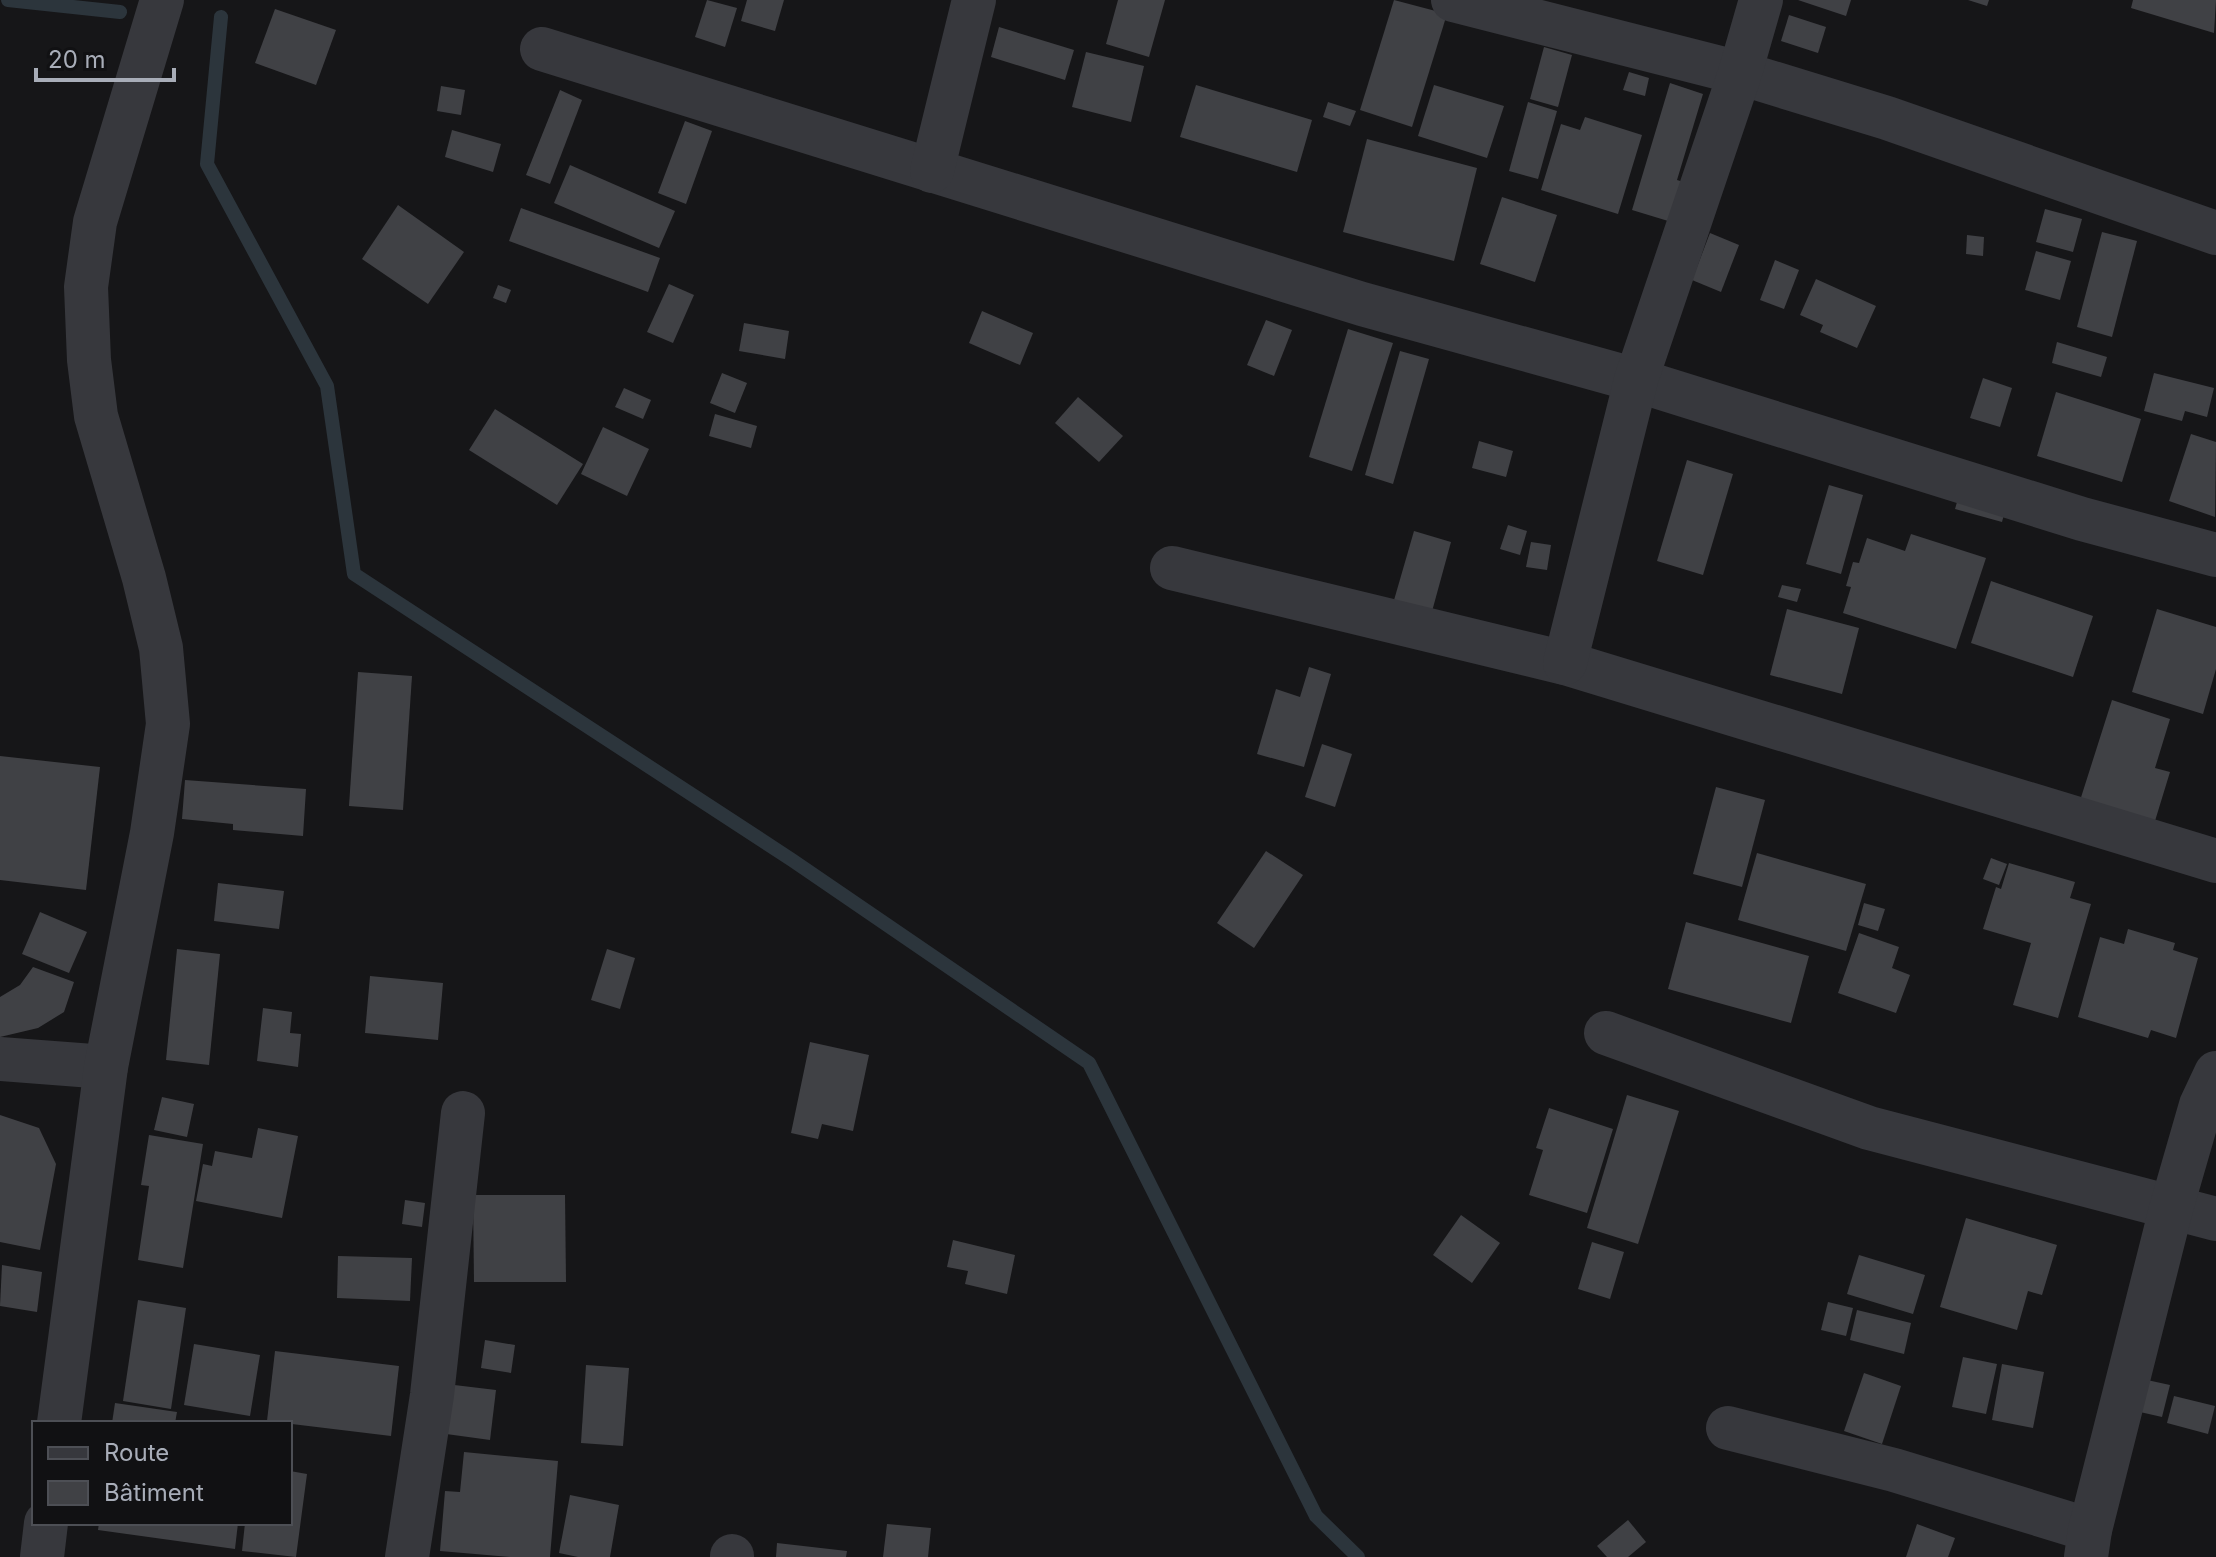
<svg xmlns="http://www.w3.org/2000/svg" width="2216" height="1557" viewBox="0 0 2216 1557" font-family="Inter,sans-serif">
<rect width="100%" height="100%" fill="#161618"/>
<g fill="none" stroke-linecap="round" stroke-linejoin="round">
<g stroke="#2c353c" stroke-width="14">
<polyline points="8,0 120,12"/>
<polyline points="221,17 207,164 327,386 354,574 792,860 1089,1063 1316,1516 1358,1557"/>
</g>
</g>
<g fill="#404145">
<polygon points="707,0 737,8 725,47 695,37"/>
<polygon points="747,0 784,0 775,31 741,21"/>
<polygon points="1118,0 1165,0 1149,57 1106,44"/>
<polygon points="1394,0 1447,14 1412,127 1360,110"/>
<polygon points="1798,0 1851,0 1846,16"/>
<polygon points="1968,0 1989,0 1987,6"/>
<polygon points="2133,0 2216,0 2214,33 2131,8"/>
<polygon points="275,9 336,30 316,85 255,63"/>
<polygon points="1789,15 1826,27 1818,53 1781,41"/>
<polygon points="999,27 1074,50 1065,80 991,57"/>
<polygon points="1544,47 1572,55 1558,107 1530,99"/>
<polygon points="1086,52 1144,66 1131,122 1072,107"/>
<polygon points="1629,72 1649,78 1645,96 1623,90"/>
<polygon points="1670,83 1703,94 1677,180 1690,184 1678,224 1632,210"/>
<polygon points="1196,85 1312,120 1297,172 1180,137"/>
<polygon points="1434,85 1504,106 1487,158 1418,136"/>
<polygon points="441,86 465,90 461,115 437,111"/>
<polygon points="560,90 582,100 550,184 526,175"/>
<polygon points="1328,102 1356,111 1350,126 1323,117"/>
<polygon points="1528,102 1557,111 1538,179 1509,171"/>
<polygon points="1585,117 1642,135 1618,214 1541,190 1561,124 1580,130"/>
<polygon points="685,121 712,131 686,204 658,193"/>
<polygon points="452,130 501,144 493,172 445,157"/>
<polygon points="1367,139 1477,168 1454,261 1343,232"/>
<polygon points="570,165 675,211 659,248 554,203"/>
<polygon points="1502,197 1557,215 1535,282 1480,264"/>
<polygon points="398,205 464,252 428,304 362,259"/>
<polygon points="521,208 660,258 648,292 509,241"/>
<polygon points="2045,209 2082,219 2073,252 2036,242"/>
<polygon points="2102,232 2137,241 2112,337 2077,327"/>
<polygon points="1710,233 1739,245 1721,292 1692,280"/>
<polygon points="1967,235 1984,237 1983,256 1966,254"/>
<polygon points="2036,251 2071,261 2060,300 2025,290"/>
<polygon points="1775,260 1799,270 1784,309 1760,300"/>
<polygon points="1816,279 1876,306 1857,348 1820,332 1823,325 1800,315"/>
<polygon points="669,284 694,295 673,343 647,332"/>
<polygon points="498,285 511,290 506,303 493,298"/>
<polygon points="982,311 1033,333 1020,365 969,343"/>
<polygon points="1266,320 1292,330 1274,376 1247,365"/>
<polygon points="744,323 789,331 785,359 739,351"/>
<polygon points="1348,329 1393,343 1352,471 1309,457"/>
<polygon points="2057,342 2107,357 2101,377 2052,363"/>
<polygon points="1400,351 1429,359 1393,484 1365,475"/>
<polygon points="722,373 747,383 735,413 710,403"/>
<polygon points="2154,373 2214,388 2207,417 2185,411 2182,421 2144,411"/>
<polygon points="1983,378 2012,388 2000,427 1970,418"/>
<polygon points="624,388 651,400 643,419 615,407"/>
<polygon points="2056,392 2141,419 2122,482 2037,456"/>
<polygon points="1078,397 1123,436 1099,462 1055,423"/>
<polygon points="495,409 583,464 557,505 469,450"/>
<polygon points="715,414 757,426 751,448 709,436"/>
<polygon points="603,427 649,449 627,496 581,474"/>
<polygon points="2191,434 2216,442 2215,517 2169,501"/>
<polygon points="1479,441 1513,451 1506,477 1472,468"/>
<polygon points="1687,460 1733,474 1703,575 1657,561"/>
<polygon points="1829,485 1863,495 1841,574 1806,564"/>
<polygon points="1961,488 2007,503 2002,522 1955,509"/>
<polygon points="1508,525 1527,531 1520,555 1500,549"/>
<polygon points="1414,531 1451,542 1428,626 1390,614"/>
<polygon points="1911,534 1986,558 1956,649 1843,613 1851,587 1846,586 1853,562 1859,563 1867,538 1905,551"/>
<polygon points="1531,542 1551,545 1547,570 1526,567"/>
<polygon points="1991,581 2093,616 2073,677 1971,643"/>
<polygon points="1782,585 1801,589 1797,602 1778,597"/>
<polygon points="1787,609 1859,628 1842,694 1770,675"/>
<polygon points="2157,609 2216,627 2216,669 2203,714 2132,692"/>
<polygon points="1309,667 1331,674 1304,767 1257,754 1276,689 1300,697"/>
<polygon points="358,672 412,676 403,810 349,806"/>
<polygon points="2112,700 2170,719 2155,768 2170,772 2151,834 2077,810"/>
<polygon points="1322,744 1352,754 1335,807 1305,797"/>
<polygon points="0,756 100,767 86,890 0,880"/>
<polygon points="185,780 306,789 303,836 233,830 233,824 182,819"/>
<polygon points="1716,787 1765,800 1742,887 1693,874"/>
<polygon points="1266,851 1303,875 1254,948 1217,923"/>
<polygon points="1757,853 1866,884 1846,951 1738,920"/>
<polygon points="1991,858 2007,864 1999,885 1983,879"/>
<polygon points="2009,863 2075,882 2070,898 2091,904 2058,1018 2013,1005 2031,943 1983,929 1996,887 2001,889"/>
<polygon points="218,883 284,891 279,929 214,921"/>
<polygon points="1864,903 1885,909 1878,931 1858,925"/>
<polygon points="40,912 87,932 69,973 22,954"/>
<polygon points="1686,922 1809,956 1791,1023 1668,989"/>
<polygon points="2128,929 2175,943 2173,950 2198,958 2176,1038 2151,1030 2148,1038 2078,1017 2100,937 2124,944"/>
<polygon points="1859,933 1899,947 1892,968 1910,975 1896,1013 1838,993"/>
<polygon points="177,949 220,954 209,1065 166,1060"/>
<polygon points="607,949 635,958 620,1009 591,1000"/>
<polygon points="33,967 74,982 64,1012 38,1028 0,1037 0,997 20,985"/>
<polygon points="370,976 443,983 438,1040 365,1033"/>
<polygon points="263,1008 292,1012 290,1033 301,1034 298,1067 257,1061"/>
<polygon points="810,1042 869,1055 853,1131 822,1124 818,1139 791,1133"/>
<polygon points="1627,1095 1679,1111 1638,1244 1587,1228"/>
<polygon points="162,1097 194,1104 187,1137 154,1130"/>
<polygon points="1549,1108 1613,1129 1587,1213 1529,1195 1543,1150 1536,1148"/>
<polygon points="0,1115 39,1128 56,1164 40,1250 0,1242"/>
<polygon points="258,1128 298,1136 282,1218 196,1201 203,1164 212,1166 215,1151 252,1158"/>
<polygon points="149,1135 203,1144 183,1268 138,1260 149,1186 141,1185"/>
<polygon points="473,1195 565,1195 566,1282 474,1282"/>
<polygon points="405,1200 425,1203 422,1227 402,1224"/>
<polygon points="1461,1215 1500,1243 1472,1283 1433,1255"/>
<polygon points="1966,1218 2057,1245 2042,1295 2028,1291 2017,1330 1940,1307"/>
<polygon points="953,1240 1015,1255 1007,1294 965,1284 968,1271 947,1267"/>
<polygon points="1592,1242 1624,1252 1610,1299 1578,1289"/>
<polygon points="1859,1255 1925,1275 1913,1314 1847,1294"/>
<polygon points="338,1256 412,1258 410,1301 337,1298"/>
<polygon points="2,1265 42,1272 37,1312 0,1306"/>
<polygon points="138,1300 186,1308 171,1409 123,1401"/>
<polygon points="1828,1302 1853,1308 1846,1336 1821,1330"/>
<polygon points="1857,1310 1911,1323 1904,1354 1850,1340"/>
<polygon points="485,1340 515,1345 511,1373 481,1368"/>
<polygon points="194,1344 260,1355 250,1416 184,1405"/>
<polygon points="275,1351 399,1366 391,1436 267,1421"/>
<polygon points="1963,1357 1997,1364 1986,1414 1952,1407"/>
<polygon points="2002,1364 2044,1372 2033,1428 1992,1420"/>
<polygon points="586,1365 629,1368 623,1446 581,1443"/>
<polygon points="1864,1373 1901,1386 1882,1444 1844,1431"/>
<polygon points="2147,1380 2170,1385 2162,1417 2140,1412"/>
<polygon points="446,1384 496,1390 490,1440 439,1433"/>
<polygon points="2174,1396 2215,1406 2208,1434 2167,1423"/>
<polygon points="115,1403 177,1412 175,1423 112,1423"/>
<polygon points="464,1452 558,1461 550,1557 510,1557 440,1551 445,1491 460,1492"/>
<polygon points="290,1471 307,1474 296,1557 242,1551 245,1523 290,1523"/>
<polygon points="570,1495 619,1505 610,1557 578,1557 559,1553"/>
<polygon points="1628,1520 1646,1542 1628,1557 1607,1557 1597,1546"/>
<polygon points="99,1523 238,1523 235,1549 98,1530"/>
<polygon points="887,1524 931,1528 928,1557 883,1557"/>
<polygon points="1917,1524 1955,1538 1948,1557 1906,1557"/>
<polygon points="777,1543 847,1551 846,1557 776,1557"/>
</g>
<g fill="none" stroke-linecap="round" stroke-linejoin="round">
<g stroke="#37383d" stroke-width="44">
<polyline points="1453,0 1740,73 1887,118 2216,233"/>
<polyline points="542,49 1362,304 1636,380 2082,519 2216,555"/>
<polyline points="932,171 974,0"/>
<polyline points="1172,568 1565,663 2216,861"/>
<polyline points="1565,663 1636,380 1740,73 1761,0"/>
<polyline points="1606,1033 1869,1128 2216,1219"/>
<polyline points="0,1059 106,1067"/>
<polyline points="59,1423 106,1067 152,833 168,724 161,648 144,578 96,416 89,360 86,287 95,222 162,0"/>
<polyline points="1728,1428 1894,1470 2090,1530"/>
<polyline points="42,1557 46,1523"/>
<polyline points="407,1557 432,1395 463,1113"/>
<polyline points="732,1557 732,1556"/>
<polyline points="2086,1557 2090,1530 2171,1209 2201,1105 2216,1073"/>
</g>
</g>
<rect x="32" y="1421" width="260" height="104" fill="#111113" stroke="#4d4f55" stroke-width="2"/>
<rect x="48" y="1447" width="40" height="12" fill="#37383d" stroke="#4d4f55" stroke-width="2"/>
<text x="104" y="1461" font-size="24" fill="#a8adb8">Route</text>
<rect x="48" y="1481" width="40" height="24" fill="#404145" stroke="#4d4f55" stroke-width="2"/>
<text x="104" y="1501" font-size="24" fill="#a8adb8">Bâtiment</text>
<path d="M36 68v12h138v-12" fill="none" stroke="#a8adb8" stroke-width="4"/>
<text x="48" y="68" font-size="24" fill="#a8adb8" stroke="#111113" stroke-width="6" paint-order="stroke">20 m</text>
</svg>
